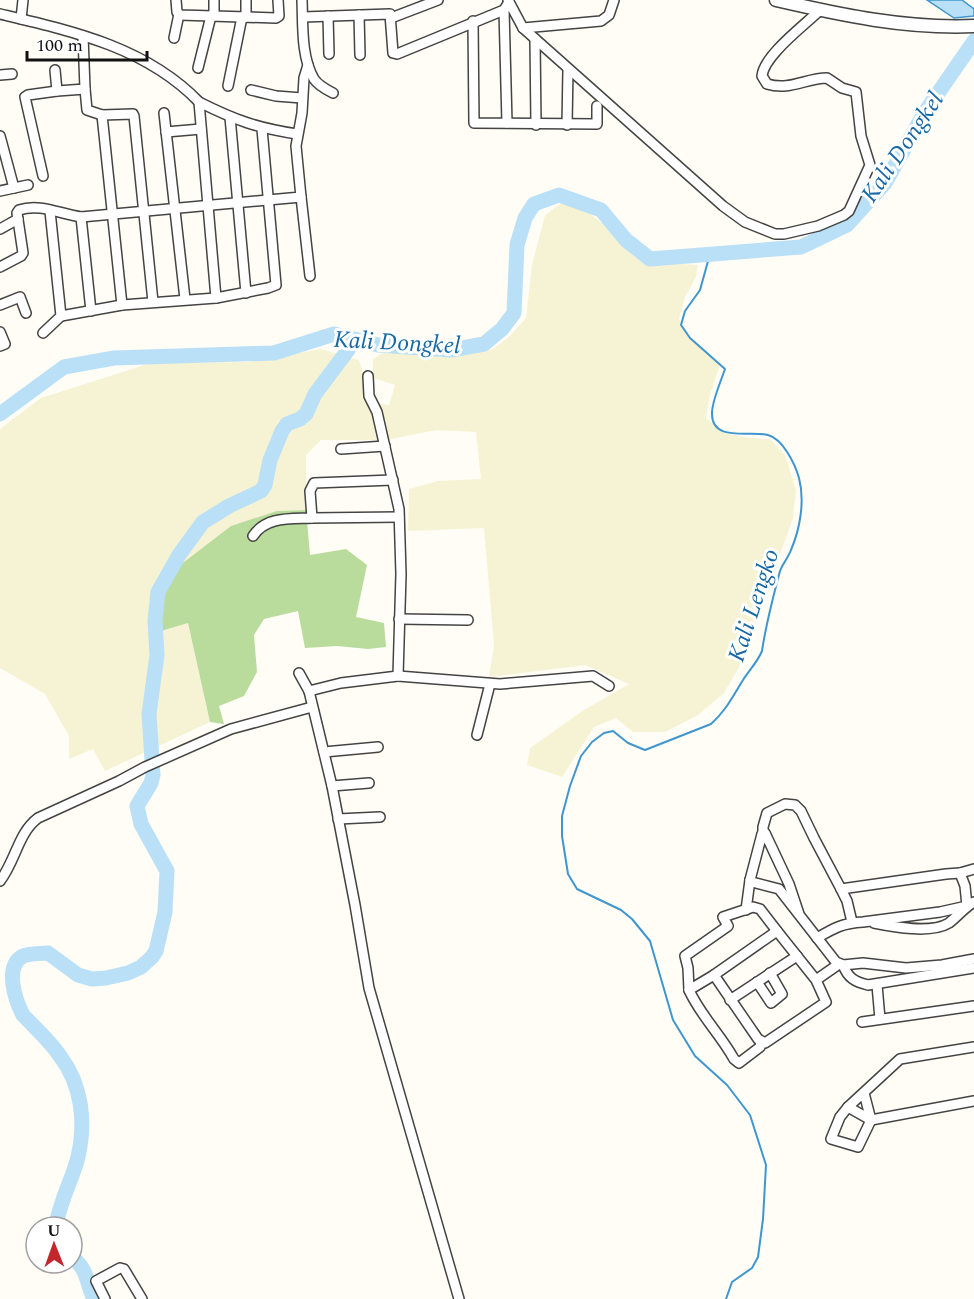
<svg xmlns="http://www.w3.org/2000/svg" width="974" height="1299" viewBox="0 0 974 1299" font-family="Spectral,serif">
<rect width="100%" height="100%" fill="#fffdf5"/>
<polygon fill="#f6f3d4" points="560,204 579,205 647,259 664,263 698,265 696,277 685,297 679,319 687,334 703,348 720,365 710,394 706,418 724,433 744,437 771,440 785,455 796,490 793,518 742,662 724,693 698,715 665,732 633,732 616,718 594,727 562,777 527,765 530,748 584,710 629,684 585,665 489,677 494,645 484,528 408,531 409,489 438,481 481,479 476,432 436,430 386,440 321,440 306,455 306,510 277,511 151,634 188,623 210,722 105,771 93,749 69,759 69,736 45,694 0,668 0,429 41,398 151,363 248,362 321,349 359,360 372,402 389,405 395,385 373,378 373,359 387,350 442,350 474,353 493,349 510,336 526,318 532,265 545,215"/>
<polygon fill="#b9dc9c" points="306,510 310,555 346,549 367,565 356,617 384,623 386,647 368,649 337,646 305,648 298,611 264,619 254,635 257,672 244,696 219,706 224,724 210,722 188,623 151,634 158,582 231,526 277,511"/>
<polygon fill="#b9e0f7" stroke="#3f96cf" stroke-width="1.5" points="927,0 962,0 974,9 974,16 954,18"/>
<g fill="none" stroke-linecap="round" stroke-linejoin="round">
<path stroke="#3f96cf" stroke-width="2" d="M710 254 700 290 685 311 681 325 690 338 725 369C721 381 712 401 712 413 711 443 751 430 768 435 783 439 795 464 799 478 805 501 800 529 791 550 788 558 783 563 780 571 773 597 766 624 762 651 757 663 749 670 743 680 733 696 725 712 711 724L645 750 628 743 613 731 604 733 592 742 581 756 570 786 562 816V836L568 874 577 889 621 910 632 919 650 941 673 1020 695 1056 727 1085 750 1115 766 1165 763 1219 758 1257 752 1268 732 1282 726 1299"/>
<g stroke="#b9e0f7" stroke-width="15">
<polyline points="0,414 64,367 114,358 274,353 334,334 378,345 451,350 484,344 502,329 514,313 517,245 525,218 534,204 559,195 601,210 626,240 650,259 801,247 847,225 885,183 925,112 974,41"/>
<path d="M56 1227C59 1202 72 1181 78 1157 86 1122 82 1085 60 1056 50 1041 35 1028 23 1015 15 1000 4 966 23 956 30 953 40 954 48 953L78 975 92 979 106 978 128 973 141 967 152 957 156 951 165 912 167 871 141 824 137 806 151 783 153 775 149 714 157 655 155 621 158 592 179 555 203 522 229 506 261 491 265 485 270 460 282 431 287 424 300 419 306 414 315 394 348 350 352 339"/>
<path d="M72 1257C89 1271 85 1280 94 1299"/>
</g>
<g stroke="#444" stroke-width="12">
<g id="minor">
<polyline points="176,0 177,12 180,15 276,18 279,16 278,0"/>
<polyline points="214,0 214,16"/>
<polyline points="246,0 246,17"/>
<path d="M302 0C303 25 301 57 314 79 318 85 327 90 333 93"/>
<path d="M508 0 523 28 723 206 745 222 775 234H784L818 226 844 215 849 211 870 165 861 136 856 92 842 88 827 78C806 78 790 91 767 84L762 76C764 55 805 25 820 10"/>
<polyline points="504,10 507,123"/>
<path d="M0 14C72 31 146 47 199 102"/>
<polyline points="359,15 360,55"/>
<polyline points="328,16 329,54"/>
<polyline points="303,17 390,14 393,53 397,54 504,10 509,2"/>
<polyline points="391,18 438,0"/>
<polyline points="21,19 23,0"/>
<polyline points="473,21 474,123 597,124 597,106"/>
<polyline points="523,28 601,21 609,15 614,0"/>
<polyline points="174,38 179,14"/>
<polyline points="535,39 536,125"/>
<polyline points="198,68 211,16"/>
<polyline points="55,70 57,91 85,89 83,36"/>
<polyline points="0,75 12,74"/>
<polyline points="228,86 242,17"/>
<polyline points="85,89 87,110 102,115 133,114 134,116 153,302"/>
<polyline points="251,90 276,96 302,98"/>
<polyline points="164,113 185,299"/>
<polyline points="102,115 122,305"/>
<polyline points="230,117 246,293"/>
<polyline points="567,125 568,69"/>
<polyline points="166,132 201,129"/>
<polyline points="0,136 14,188"/>
<polyline points="43,176 25,97 28,95 57,91"/>
<polyline points="0,191 28,185"/>
<polyline points="301,197 310,276"/>
<polyline points="81,217 91,311"/>
<polyline points="0,229 18,219"/>
<path d="M0 267 21 256 23 253 17 213 19 210C40 203 60 214 81 217L301 197 296 146 302 113 304 78 308 65"/>
<path d="M216 298 199 102C235 120 257 128 297 134"/>
<polyline points="0,305 20,297 26,313"/>
<polyline points="61,316 122,305 216,298 268,288 276,285 262,129"/>
<polyline points="0,332 5,344 0,346"/>
<polyline points="43,333 61,316 50,211"/>
<polyline points="368,376 369,396 377,412 399,509 401,574 398,676 341,683 309,691 332,786 355,905 369,988 459,1299"/>
<polyline points="341,449 385,446"/>
<polyline points="312,518 399,517"/>
<path d="M253 536C266 516 291 519 312 518L310 491 314 483 393 480"/>
<polyline points="399,619 468,620"/>
<polyline points="299,673 309,691"/>
<polyline points="398,676 500,684 593,676 609,686"/>
<polyline points="477,735 490,684"/>
<polyline points="324,752 378,747"/>
<polyline points="332,786 369,783"/>
<polyline points="338,819 380,817"/>
<polyline points="763,834 763,827 767,813 785,804 795,805 801,811 814,838 841,889"/>
<polyline points="960,873 974,869"/>
<path d="M0 881C16 860 18 833 38 818L119 781 145 767 231 729 312 707"/>
<polyline points="746,910 750,880"/>
<polyline points="799,914 789,884 765,833 762,834 750,880 752,882 779,889 836,962 843,965 863,963 906,968 942,965 974,959"/>
<path d="M874 923C894 927 931 934 949 923 958 916 965 907 974 902"/>
<path d="M817 938C834 928 843 923 863 922L940 912 967 906 965 886 960 873 946 874 841 889 847 901 852 922"/>
<path d="M843 965C848 978 855 982 868 985L974 968"/>
<polyline points="714,975 689,990 688,968 685,956 728,926 723,917 753,907 760,909 777,931"/>
<polyline points="816,980 777,931 714,975 758,1039 765,1043 826,1002 816,980 839,964"/>
<polyline points="757,982 771,1003 782,994 770,973"/>
<polyline points="877,985 880,1019"/>
<path d="M689 990C700 1015 721 1035 734 1059L739 1063 760 1047 761 1042"/>
<polyline points="730,1000 797,956"/>
<polyline points="862,1022 974,1006"/>
<polyline points="864,1093 871,1120 858,1147 831,1139 840,1117 848,1107 900,1059 974,1047"/>
<polyline points="848,1107 871,1120 974,1101"/>
<polyline points="105,1299 96,1281 120,1268 124,1269 142,1299"/>
</g>
</g>
<g stroke="#444" stroke-width="15">
<path id="tertiary" d="M776 0C841 15 906 29 974 26"/>
</g>
<use href="#minor" stroke="#fff" stroke-width="9"/>
<use href="#tertiary" stroke="#fff" stroke-width="12"/>
</g>
<g text-anchor="middle" stroke-width="6" stroke-linejoin="round" paint-order="stroke">
<g font-size="24" font-style="italic" fill="#1768a6" stroke="#fff">
<text transform="translate(902 147) rotate(-56)" y="8">Kali Dongkel</text>
<text transform="translate(397 342) rotate(3)" y="8">Kali Dongkel</text>
<text transform="translate(753 605) rotate(-72)" y="8">Kali Lengko</text>
</g>
</g>
<g transform="translate(54 1245) rotate(359)"><circle r="28" fill="#ffffff" stroke="#a0a0a0" stroke-width="1.5"/>
<path d="M0-4.5L10 22L0 15L-10 22Z" fill="#c4262e"/>
<text y="-9" font-size="16" font-weight="bold" text-anchor="middle" fill="#111111">U</text>
</g>
<path d="M27 51v9h120v-9" fill="none" stroke="#111111" stroke-width="3"/>
<text x="36" y="51" font-size="18" fill="#111111" stroke="#ffffff" stroke-width="4.5" paint-order="stroke">100 m</text>
</svg>
